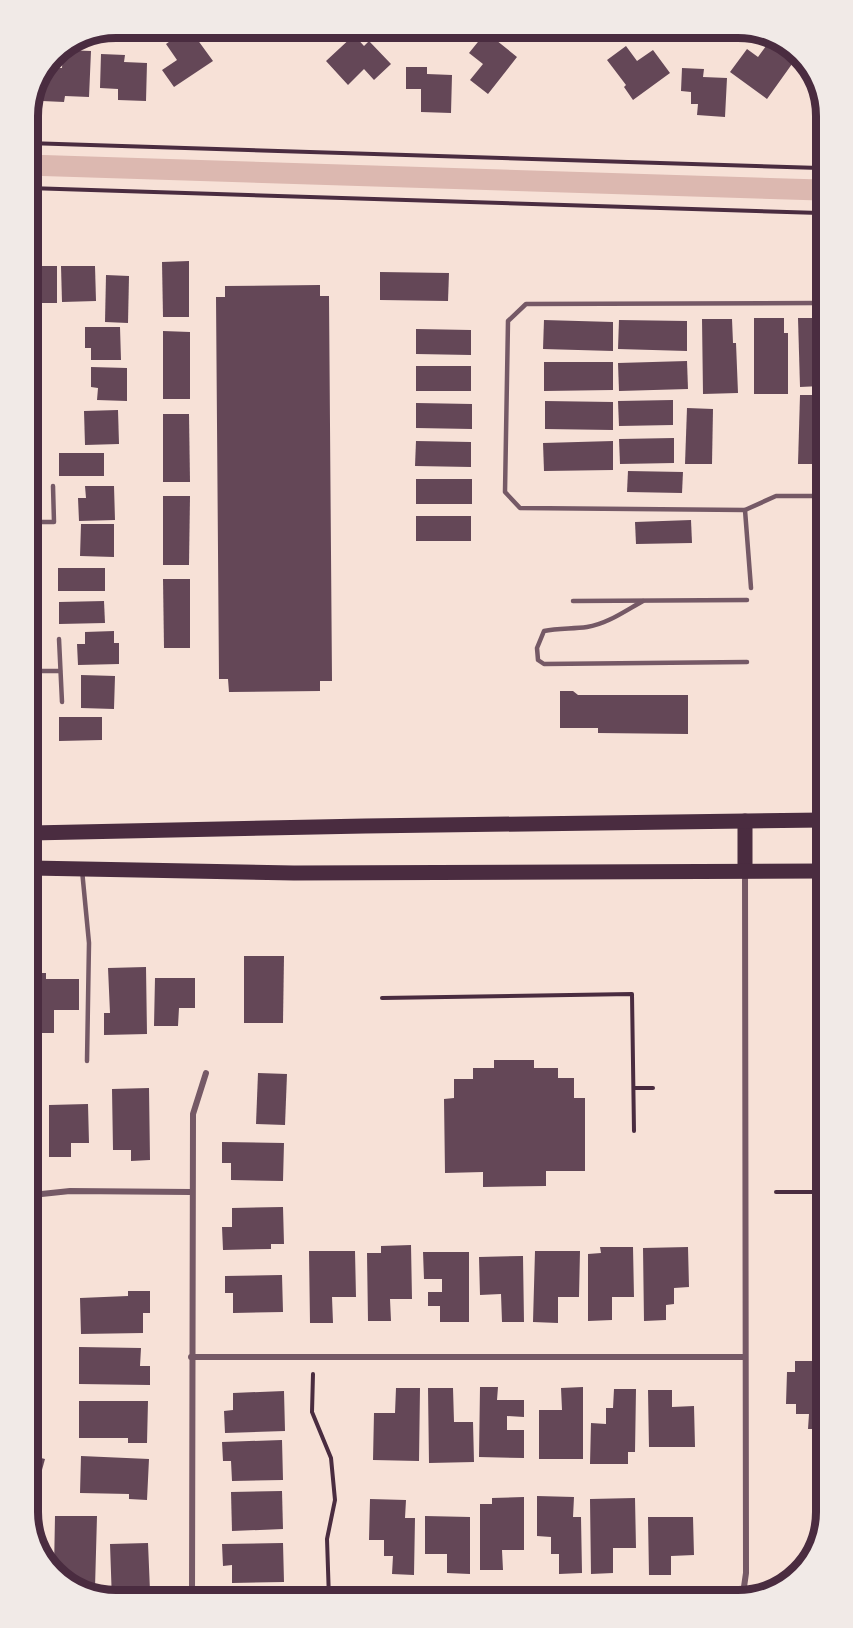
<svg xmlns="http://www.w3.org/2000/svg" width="853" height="1628" viewBox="0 0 853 1628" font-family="'Libre Baskerville',serif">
<rect width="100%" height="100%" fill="#f7e1d7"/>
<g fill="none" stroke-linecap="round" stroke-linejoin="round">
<polyline stroke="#dcb8b0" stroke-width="21" points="27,165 820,190"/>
</g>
<g fill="#644757">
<polygon points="189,28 213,61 174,87 162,70 177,60 166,44"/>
<polygon points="486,32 517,57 488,94 470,80 483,64 469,53"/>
<polygon points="354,35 364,46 369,41 391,64 374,80 364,69 348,85 326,61"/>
<polygon points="769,42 784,53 789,45 806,65 801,71 792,64 767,99 730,72 747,49 758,57"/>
<polygon points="626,46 637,61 653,50 670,73 633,100 624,87 626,85 607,60"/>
<polygon points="63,50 91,51 89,97 65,96 64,102 42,101 42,76 46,68 62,68"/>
<polygon points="101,54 125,55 124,62 147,63 146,101 118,100 118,89 100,88"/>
<polygon points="406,67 427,67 427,74 452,75 451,113 421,112 421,89 406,89"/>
<polygon points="682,68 704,69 703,77 727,78 725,117 697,115 698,104 691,104 691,92 681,91"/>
<polygon points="189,261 189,317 163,317 162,262"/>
<polygon points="28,266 57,266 57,303 36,303 36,296 28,296"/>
<polygon points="61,266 95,266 96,301 62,302"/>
<polygon points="380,272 449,273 448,301 380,300"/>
<polygon points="106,275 129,276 128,323 105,322"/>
<polygon points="320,285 320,296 329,296 332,681 320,681 320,691 229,692 228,679 219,679 216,297 225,297 225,286"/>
<polygon points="754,318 784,318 784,333 788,333 788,394 754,394"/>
<polygon points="798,318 820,318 821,386 800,387"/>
<polygon points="702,319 732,319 733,343 736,343 738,393 703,394"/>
<polygon points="544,320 613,322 613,351 543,349"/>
<polygon points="619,320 687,321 687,351 618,349"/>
<polygon points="85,327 120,327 121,360 91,360 91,348 85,348"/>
<polygon points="416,329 471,330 471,355 416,354"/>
<polygon points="163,331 190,332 190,399 163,399"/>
<polygon points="687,361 688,389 619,391 618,363"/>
<polygon points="544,362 613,362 613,390 544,391"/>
<rect x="416" y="366" width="55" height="25"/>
<polygon points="91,367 127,368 127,401 97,400 98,388 91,387"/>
<polygon points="800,395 821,395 821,464 798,464"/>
<polygon points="673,400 673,425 619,426 618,401"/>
<polygon points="545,401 613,402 613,430 545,429"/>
<polygon points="416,403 472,404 472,429 416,428"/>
<polygon points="687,408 713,409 712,464 685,464"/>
<polygon points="118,410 119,444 85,445 84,411"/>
<polygon points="163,414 189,414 190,482 163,482"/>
<polygon points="674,438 674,463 620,464 619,439"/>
<polygon points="416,441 471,442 471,467 415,466"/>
<polygon points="613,441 613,470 544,471 543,443"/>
<rect x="59" y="453" width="45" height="23"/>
<polygon points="29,462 37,463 36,508 29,508"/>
<polygon points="628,471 683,472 682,493 627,492"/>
<rect x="416" y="479" width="56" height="25"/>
<polygon points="85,486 114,486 115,520 79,521 78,498 86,498"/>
<polygon points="163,496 190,496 189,565 163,565"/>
<rect x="416" y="516" width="55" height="25"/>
<polygon points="691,520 692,543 636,544 635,522"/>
<polygon points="81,524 114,524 114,557 80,556"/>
<polygon points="29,534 36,534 37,578 29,579"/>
<rect x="58" y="568" width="47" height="23"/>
<polygon points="163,579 190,579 190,648 164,648"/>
<polygon points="104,601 105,623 59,624 59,602"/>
<rect x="30" y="612" width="6" height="45"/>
<polygon points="114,631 114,643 119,643 119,664 78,665 77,644 85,644 85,632"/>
<polygon points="81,675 115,676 114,709 81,708"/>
<polygon points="30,683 37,683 36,728 30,728"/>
<polygon points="560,691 573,691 578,695 688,695 688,734 598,733 598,728 560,728"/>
<polygon points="59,717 102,717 102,740 59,741"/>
<polygon points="244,956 284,956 283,1023 244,1023"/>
<polygon points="146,967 147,1034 104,1035 104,1013 110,1013 108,968"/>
<polygon points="31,973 46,973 46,979 79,979 79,1010 54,1010 54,1033 31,1033"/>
<polygon points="155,978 195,978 195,1008 179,1008 178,1026 154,1026"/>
<polygon points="494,1060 534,1060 534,1068 558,1068 558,1078 574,1078 574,1098 585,1098 585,1171 546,1171 546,1186 483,1187 483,1172 445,1173 444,1099 454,1098 454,1079 473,1079 473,1068 494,1068"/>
<polygon points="258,1073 287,1074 285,1125 256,1124"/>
<polygon points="149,1088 150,1160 131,1161 131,1150 113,1150 112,1089"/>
<polygon points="88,1104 89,1143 71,1143 71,1157 49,1157 49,1105"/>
<polygon points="222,1142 284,1143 283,1181 231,1180 231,1163 222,1163"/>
<polygon points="283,1207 284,1244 271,1244 271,1249 223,1250 222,1227 232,1227 232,1208"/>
<polygon points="411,1245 412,1299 390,1299 391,1321 368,1321 367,1253 381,1253 381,1246"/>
<polygon points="600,1247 633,1247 634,1297 612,1297 612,1320 588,1321 588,1254 601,1253"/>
<polygon points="688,1247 689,1287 674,1288 674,1304 666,1305 666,1320 644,1321 643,1248"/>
<polygon points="309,1251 355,1251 356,1297 332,1297 333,1323 310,1323"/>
<polygon points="535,1251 580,1251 579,1297 558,1297 558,1323 533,1322"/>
<polygon points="423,1252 469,1252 469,1322 440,1322 440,1306 428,1306 428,1292 442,1292 442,1279 424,1279"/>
<polygon points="523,1256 524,1322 502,1322 501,1294 480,1295 479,1257"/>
<polygon points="821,1264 825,1264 826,1510 822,1510 823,1454 816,1454 816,1429 808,1429 809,1414 796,1414 796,1404 786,1404 787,1372 795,1372 795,1361 812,1361 813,1323 821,1323"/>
<polygon points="282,1275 283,1312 233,1313 233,1293 225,1293 225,1276"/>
<polygon points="128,1291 150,1291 150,1313 143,1313 143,1333 81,1334 80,1298 128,1296"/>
<rect x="33" y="1320" width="3" height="41"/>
<polygon points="79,1347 141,1348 140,1366 150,1366 150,1385 79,1384"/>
<polygon points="480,1387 498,1387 497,1400 524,1400 524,1417 507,1416 507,1430 524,1430 524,1458 479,1457"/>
<polygon points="583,1387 583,1459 539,1459 539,1410 562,1410 561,1388"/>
<polygon points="396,1388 420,1388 419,1461 373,1460 374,1413 395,1413"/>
<polygon points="428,1388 453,1388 454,1422 473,1422 474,1462 429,1463"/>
<polygon points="614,1389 636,1389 635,1452 628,1452 628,1464 590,1464 591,1423 606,1424 606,1408 613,1408"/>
<polygon points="648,1390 672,1390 672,1407 694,1406 695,1447 649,1447"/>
<rect x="33" y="1391" width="6" height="40"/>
<polygon points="284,1391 285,1431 225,1433 224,1411 233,1410 233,1393"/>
<polygon points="79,1401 148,1401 147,1443 128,1443 128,1438 79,1438"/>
<polygon points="282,1440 283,1480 232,1481 231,1461 223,1461 222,1442"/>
<polygon points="33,1456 45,1459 34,1499"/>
<polygon points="81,1456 149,1459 147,1500 129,1499 129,1494 80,1493"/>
<polygon points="282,1491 283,1529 232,1531 231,1492"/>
<polygon points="537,1496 574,1497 573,1517 581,1517 582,1573 559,1574 559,1554 551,1554 551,1537 537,1536"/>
<polygon points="524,1497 524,1550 502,1550 503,1570 480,1570 480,1504 492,1504 492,1498"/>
<polygon points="635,1498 636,1548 613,1548 613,1573 591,1574 590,1499"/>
<polygon points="370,1499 406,1500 405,1518 415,1518 414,1575 392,1574 393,1556 384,1556 384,1540 369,1540"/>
<polygon points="55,1516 97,1516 95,1588 66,1586 65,1570 54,1570"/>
<polygon points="425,1516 470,1517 470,1574 447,1573 447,1554 425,1554"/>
<polygon points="648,1517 693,1517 694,1555 671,1556 671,1575 649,1575"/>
<polygon points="34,1519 37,1519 37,1551 34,1547"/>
<polygon points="148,1543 150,1591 152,1591 152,1600 112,1601 110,1544"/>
<polygon points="283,1543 284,1582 232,1583 232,1565 223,1566 222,1544"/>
<polygon points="224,1593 283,1594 283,1599 224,1600"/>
</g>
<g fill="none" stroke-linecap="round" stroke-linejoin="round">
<g stroke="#4a2c40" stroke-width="4">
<polyline points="27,143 820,168"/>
<polyline points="28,188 820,213"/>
<polyline points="382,998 632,994 634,1131"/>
<polyline points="634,1088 653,1088"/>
<polyline points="776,1192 824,1192"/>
<polyline points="313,1374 312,1412 331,1458 335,1500 327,1539 329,1599"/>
</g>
<g stroke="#755966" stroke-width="4.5">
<polyline points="820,303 526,304 508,321 505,492 520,508 745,510 776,496 821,496"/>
<polyline points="745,510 751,588"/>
<polyline points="29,522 54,522 53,486"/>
<polyline points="573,601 747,600"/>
<path d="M643 601C625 611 607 624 587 627 572 629 558 628 544 631L537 648 538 660 544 664 747 662"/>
<polyline points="59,639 62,702"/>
<polyline points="30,671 60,671"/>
<polyline points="82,870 89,943 87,1061"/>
</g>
<g stroke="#755966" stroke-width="6">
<polyline points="28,394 33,391"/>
<polyline points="32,1195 70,1191 191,1192"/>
<polyline points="191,1357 745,1357"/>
<polyline points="743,1594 746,1573 745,872"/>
<polyline points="192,1600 193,1114 206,1073"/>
</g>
<g stroke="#4a2c40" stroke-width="15">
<polyline points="745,821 745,871"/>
<polyline points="31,833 365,826 823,820"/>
<polyline points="31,868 294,873 823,871"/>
</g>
</g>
<path d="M0 0H853V1628H0ZM116 38H738A78 78 0 0 1 816 116V1512A78 78 0 0 1 738 1590H116A78 78 0 0 1 38 1512V116A78 78 0 0 1 116 38Z" fill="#f1eae7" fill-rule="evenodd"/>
<path fill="none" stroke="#4a2c40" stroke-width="8" d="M116 38H738A78 78 0 0 1 816 116V1512A78 78 0 0 1 738 1590H116A78 78 0 0 1 38 1512V116A78 78 0 0 1 116 38Z"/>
</svg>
